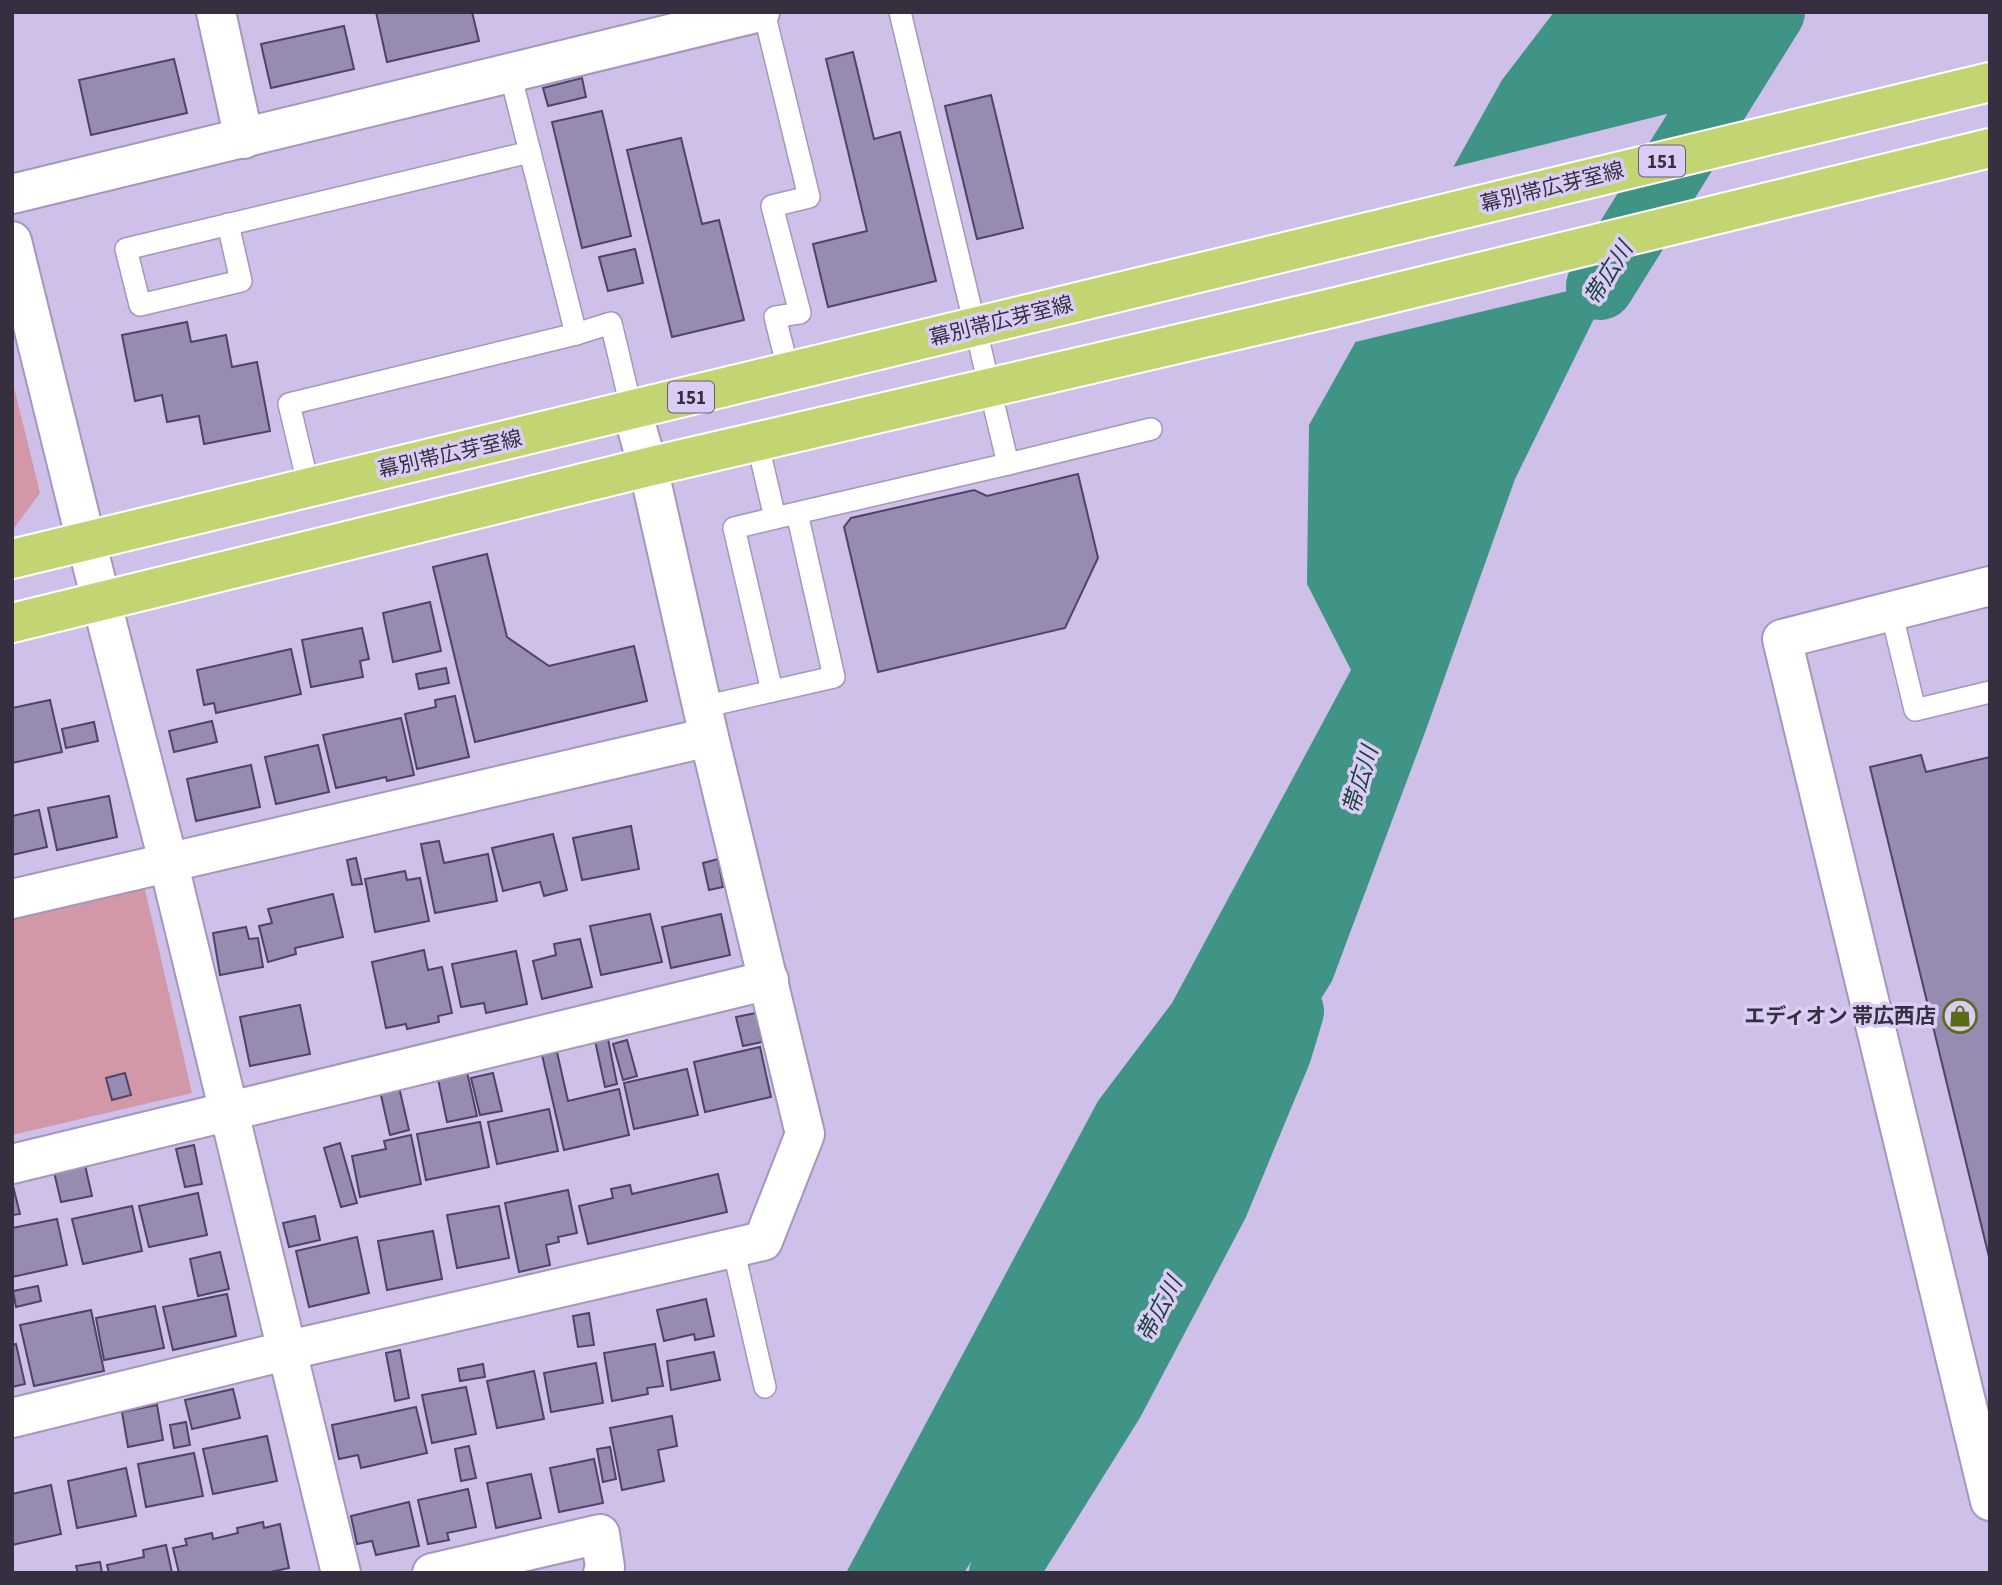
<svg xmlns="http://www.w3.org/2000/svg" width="2002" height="1585" viewBox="0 0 2002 1585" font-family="'Source Sans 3','Noto Sans JP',sans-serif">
<rect width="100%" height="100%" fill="#cec0e9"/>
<g fill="#d398a8">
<polygon points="12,379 40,493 12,531"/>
<polygon points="144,885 192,1093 12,1135 12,916"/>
</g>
<polygon fill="#3f9486" points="1554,12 1745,12 1515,479 1427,727 1332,981 964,1573 846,1573 1098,1101 1172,1003 1351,670 1307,584 1309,425 1502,80"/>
<polygon fill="#cec0e9" points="1703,105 1618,279 1351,343 1449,168"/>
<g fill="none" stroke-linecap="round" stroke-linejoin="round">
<g stroke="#3f9486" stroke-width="68">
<polyline points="1600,286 1771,12"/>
<polyline points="1003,1573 1111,1400 1215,1203 1278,1051 1290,1011"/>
</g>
</g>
<g fill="#988bb1" stroke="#504366" stroke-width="2">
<polygon points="376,12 472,12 479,41 387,62"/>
<polygon points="344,26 354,69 271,88 261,44"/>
<polygon points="853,52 874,139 900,132 936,281 828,307 813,244 867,231 826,59"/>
<polygon points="174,59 187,113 91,135 79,80"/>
<polygon points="582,78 586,97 548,106 543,88"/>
<polygon points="991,95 1023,228 977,239 945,106"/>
<polygon points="602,111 631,236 582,248 552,122"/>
<polygon points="681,138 702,224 719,220 744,320 672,337 627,150"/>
<polygon points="635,249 643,283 608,291 599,257"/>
<polygon points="187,322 191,342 226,335 232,367 257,362 270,431 204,444 199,416 167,422 162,395 135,401 122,335"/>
<polygon points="1078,474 1098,558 1065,628 878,672 844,527 851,518 974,490 987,496"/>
<polygon points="487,554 507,637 549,666 634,646 647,701 475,742 433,567"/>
<polygon points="430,602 441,651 393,662 383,613"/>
<polygon points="362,628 369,659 360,661 363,677 311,687 302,640"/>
<polygon points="291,649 301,694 216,713 214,703 204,705 197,670"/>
<polygon points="446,668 449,683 419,689 416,674"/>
<polygon points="455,696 469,757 417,769 405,714 436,707 435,700"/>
<polygon points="50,700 62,752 12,763 12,708"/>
<polygon points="401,718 414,775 387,781 386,777 336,788 323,735"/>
<polygon points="212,721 217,742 174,752 169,731"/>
<polygon points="94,722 98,741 66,748 62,729"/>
<polygon points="318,745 329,792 276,804 265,757"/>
<polygon points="1921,755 1926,772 1990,757 1990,1261 1870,767"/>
<polygon points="251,765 260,807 196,821 187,779"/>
<polygon points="109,796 117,837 57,850 48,808"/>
<polygon points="39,810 47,847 12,855 12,816"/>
<polygon points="631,826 639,869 582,880 573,838"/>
<polygon points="553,834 567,890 544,896 540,882 503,891 492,848"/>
<polygon points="439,841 444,863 488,854 497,901 435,913 421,844"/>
<polygon points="356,858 362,884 352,885 347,860"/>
<polygon points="718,859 723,887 709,890 703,863"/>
<polygon points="405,871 407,880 420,878 429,921 375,932 365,879"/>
<polygon points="333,894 343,937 295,948 296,954 268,962 259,926 272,923 268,909"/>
<polygon points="650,914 662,962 601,975 590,926"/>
<polygon points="721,914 730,955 671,968 662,927"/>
<polygon points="246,927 249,939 258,938 263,967 220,975 213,933"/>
<polygon points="580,939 592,987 542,999 533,961 556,955 554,944"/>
<polygon points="424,950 428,970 442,967 452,1013 438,1016 439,1022 407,1029 406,1024 386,1028 372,962"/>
<polygon points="516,951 527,1004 486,1013 484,1003 461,1007 452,964"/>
<polygon points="300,1005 310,1054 250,1066 240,1017"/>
<polygon points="756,1013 762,1042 743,1046 736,1017"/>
<polygon points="607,1034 617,1084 605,1087 594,1036"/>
<polygon points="627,1040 637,1076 623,1080 613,1044"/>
<polygon points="760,1047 771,1097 705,1112 694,1062"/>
<polygon points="557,1052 568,1101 619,1089 629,1135 564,1150 542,1055"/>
<polygon points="687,1069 698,1115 634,1129 624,1083"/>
<polygon points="467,1072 477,1116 447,1122 438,1079"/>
<polygon points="125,1073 131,1095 112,1100 106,1078"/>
<polygon points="493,1073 502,1111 480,1115 471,1078"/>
<polygon points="399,1087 409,1130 390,1135 380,1091"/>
<polygon points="549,1109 558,1151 497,1164 488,1122"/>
<polygon points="480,1122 489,1167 426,1180 417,1134"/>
<polygon points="411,1135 421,1184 360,1197 352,1156 386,1149 384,1141"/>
<polygon points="340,1143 357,1203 341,1207 324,1148"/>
<polygon points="194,1145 202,1184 185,1187 176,1149"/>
<polygon points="85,1165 92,1196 61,1202 54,1172"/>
<polygon points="718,1174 727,1212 588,1244 579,1206 613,1198 611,1189 630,1185 632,1194"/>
<polygon points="12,1182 20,1214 12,1215"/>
<polygon points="568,1190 577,1233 558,1237 559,1242 546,1245 550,1265 519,1272 505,1203"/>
<polygon points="198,1193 207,1235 149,1247 139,1206"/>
<polygon points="132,1206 142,1251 83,1264 72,1219"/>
<polygon points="499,1206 509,1258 457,1268 447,1215"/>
<polygon points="315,1216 320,1240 289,1247 283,1223"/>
<polygon points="57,1219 67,1265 12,1277 12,1228"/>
<polygon points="433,1231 442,1279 387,1290 378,1241"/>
<polygon points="357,1237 369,1293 309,1307 296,1251"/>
<polygon points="220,1252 229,1289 198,1296 190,1259"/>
<polygon points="38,1286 41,1301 16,1307 13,1291"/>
<polygon points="227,1294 236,1336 173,1350 163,1307"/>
<polygon points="706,1299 714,1336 695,1340 694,1334 664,1341 657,1310"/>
<polygon points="155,1306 164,1348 104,1360 96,1318"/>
<polygon points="91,1310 104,1371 34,1386 20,1325"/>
<polygon points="589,1313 594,1345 578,1347 573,1316"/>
<polygon points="16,1344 25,1384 12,1387 12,1345"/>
<polygon points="655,1344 663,1386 647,1388 648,1394 612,1401 604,1353"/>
<polygon points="400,1350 409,1398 395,1401 386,1353"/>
<polygon points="714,1352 720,1380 671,1390 667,1361"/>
<polygon points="596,1363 603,1403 551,1412 544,1373"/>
<polygon points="483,1364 485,1377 460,1381 458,1369"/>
<polygon points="534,1371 544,1419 497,1428 487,1381"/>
<polygon points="466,1387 476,1434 432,1443 422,1395"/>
<polygon points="233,1389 240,1418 192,1429 185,1400"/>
<polygon points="157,1405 163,1440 128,1447 122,1412"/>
<polygon points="416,1407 427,1453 361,1468 358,1455 339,1459 332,1425"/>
<polygon points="672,1416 677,1446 658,1450 664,1481 622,1490 610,1428"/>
<polygon points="186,1422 190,1445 174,1448 170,1425"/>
<polygon points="267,1436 277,1481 213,1494 203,1449"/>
<polygon points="469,1446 476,1478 461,1481 455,1449"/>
<polygon points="610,1447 616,1479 603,1482 597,1449"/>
<polygon points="194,1453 203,1496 146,1507 138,1464"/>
<polygon points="594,1459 603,1503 559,1512 550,1468"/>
<polygon points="126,1468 136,1516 77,1528 68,1481"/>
<polygon points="531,1474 541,1518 496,1528 487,1483"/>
<polygon points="51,1485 61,1534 12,1545 12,1494"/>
<polygon points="468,1489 476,1527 447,1533 449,1540 428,1544 418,1500"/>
<polygon points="409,1502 419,1546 376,1555 372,1541 357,1544 351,1516"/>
<polygon points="263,1522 264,1528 280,1524 289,1568 266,1573 179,1573 173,1548 187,1545 185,1539 212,1533 213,1539 238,1533 237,1528"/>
<polygon points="166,1545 172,1573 109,1573 107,1565 144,1557 143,1550"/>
<polygon points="100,1562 102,1573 78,1573 76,1566"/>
</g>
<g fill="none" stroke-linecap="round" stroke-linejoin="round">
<g stroke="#a496be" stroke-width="24">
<g id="service">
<polyline points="764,12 809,197 772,206 800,313 775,317 789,373"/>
<polyline points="510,73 576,334 611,323 632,411"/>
<path d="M228 224 241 281 140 305 126 249C261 216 396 184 530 152"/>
<polyline points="757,441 775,518 1008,464 900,12"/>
<polyline points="1008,464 1151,429"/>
<polyline points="309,488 289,404 576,334"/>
<polyline points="1891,611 1915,710 1990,692"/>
<polyline points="772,691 734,528 775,518"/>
<polyline points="703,707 834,677 797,513"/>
<polyline points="733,1248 765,1387"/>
</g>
</g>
<g stroke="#a496be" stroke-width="42">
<g id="minor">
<polyline points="216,12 244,139"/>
<polyline points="12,194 760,12"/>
<polyline points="86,541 168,861 341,1573"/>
<polyline points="1990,586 1782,639 1990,1501"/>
<polyline points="12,899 709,737"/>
<polyline points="12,1164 769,980"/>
<polyline points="12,1418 289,1350 763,1241 805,1134 709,737 648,467 632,411"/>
<polyline points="432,1573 600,1534 605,1567 603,1573"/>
</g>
</g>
<g stroke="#a496be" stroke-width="42">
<polyline id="tertiary" points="12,241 86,541"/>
</g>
<g stroke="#fff" stroke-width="42">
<g id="primary">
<polyline points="12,559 1990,82"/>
<polyline points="12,623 648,467 1332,308 1990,148"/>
</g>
</g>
<use href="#service" stroke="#fff" stroke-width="21"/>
<use href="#minor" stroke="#fff" stroke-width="38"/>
<use href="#tertiary" stroke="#fff" stroke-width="38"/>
<use href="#primary" stroke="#c3d473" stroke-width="38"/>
</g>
<defs>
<g id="shop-ring" transform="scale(1.75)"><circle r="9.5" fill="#dbccf6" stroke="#5b6c18" stroke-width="1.5"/><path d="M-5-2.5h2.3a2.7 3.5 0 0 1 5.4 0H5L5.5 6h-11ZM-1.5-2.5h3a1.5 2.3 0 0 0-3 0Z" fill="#5b6c18"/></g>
</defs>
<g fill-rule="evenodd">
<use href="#shop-ring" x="1960" y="1016"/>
</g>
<g text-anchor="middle" stroke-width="7" stroke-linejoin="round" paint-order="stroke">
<g fill="#dbccf6" stroke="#675e76" stroke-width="2">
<rect x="1639" y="145.5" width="46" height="31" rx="5"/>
<rect x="668" y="381.5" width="46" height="31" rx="5"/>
</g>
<g font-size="19" font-weight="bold" fill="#352f3f">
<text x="1662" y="168">151</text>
<text x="691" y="404">151</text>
</g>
<g font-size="21" fill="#352f3f" stroke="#dbccf6">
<text transform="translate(1552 187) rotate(-14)" y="7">幕別帯広芽室線</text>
<text transform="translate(1001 321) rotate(-14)" y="7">幕別帯広芽室線</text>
<text transform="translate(450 454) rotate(-13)" y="7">幕別帯広芽室線</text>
</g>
<g font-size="21" font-weight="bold" fill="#352f3f" stroke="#dbccf6" text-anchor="end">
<text x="1936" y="1023">エディオン 帯広西店</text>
</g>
<g font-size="23" font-style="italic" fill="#1a413b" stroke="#dbccf6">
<text transform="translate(1608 273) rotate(-58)" y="8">帯広川</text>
<text transform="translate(1360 780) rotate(-73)" y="8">帯広川</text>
<text transform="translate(1159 1309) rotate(-62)" y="8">帯広川</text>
</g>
</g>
<rect width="2002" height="1585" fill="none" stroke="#352f3f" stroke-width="28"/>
</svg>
